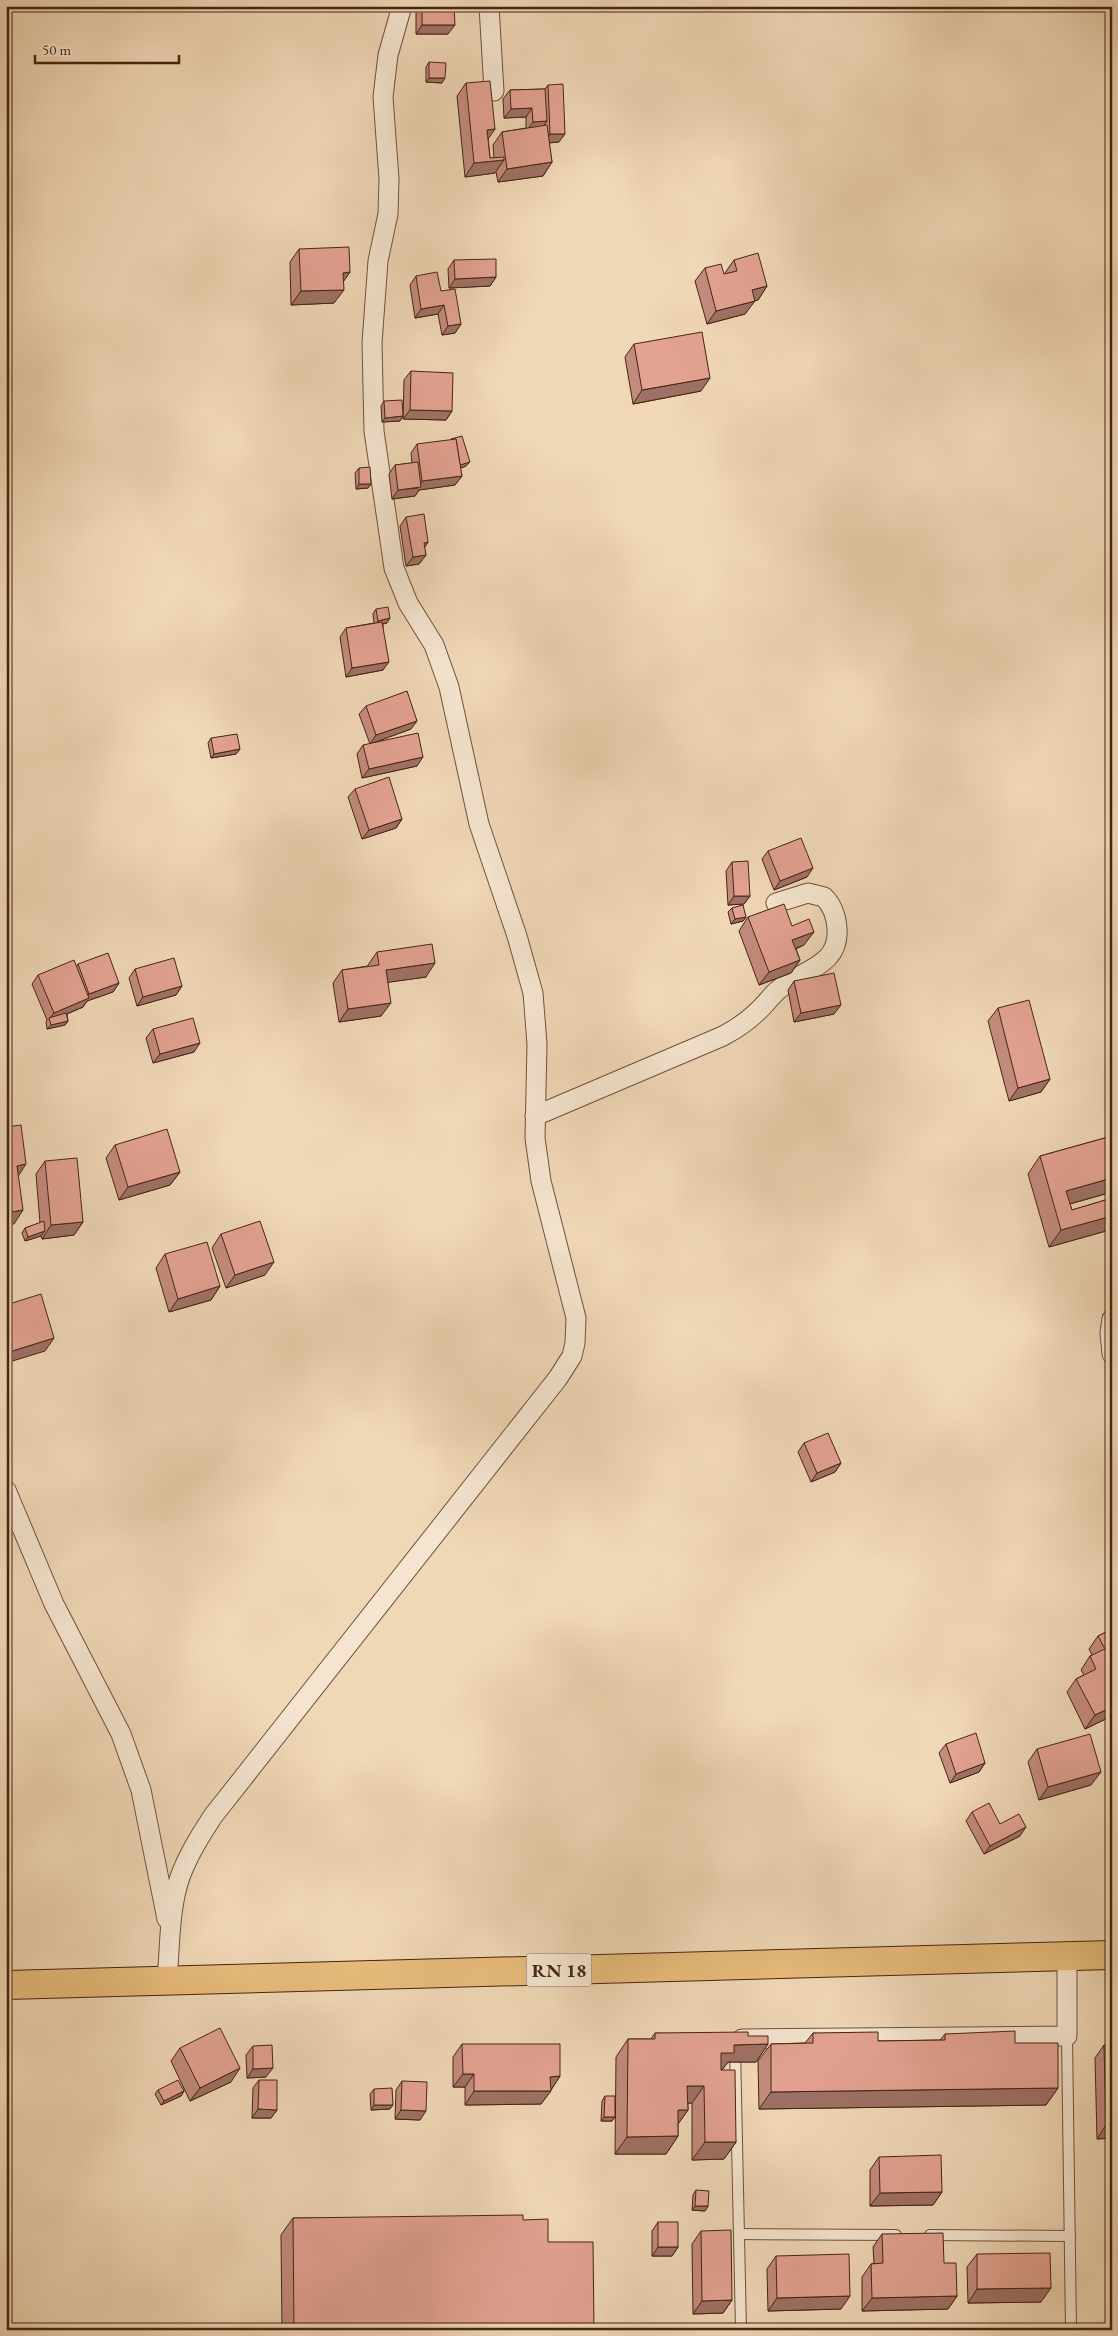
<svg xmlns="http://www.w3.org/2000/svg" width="1118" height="2336" viewBox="0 0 1118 2336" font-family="'EB Garamond',serif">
<rect width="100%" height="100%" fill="#f0d7b6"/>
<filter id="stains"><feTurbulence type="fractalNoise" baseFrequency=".004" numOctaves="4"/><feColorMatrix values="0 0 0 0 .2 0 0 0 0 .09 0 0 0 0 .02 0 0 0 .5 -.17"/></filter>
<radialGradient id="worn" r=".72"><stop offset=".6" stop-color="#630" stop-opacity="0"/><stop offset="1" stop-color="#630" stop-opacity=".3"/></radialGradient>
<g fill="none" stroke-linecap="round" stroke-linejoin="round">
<g stroke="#70513b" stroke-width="12">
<g id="service">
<polyline points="1067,2036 1071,2330"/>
<polyline points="735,2048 741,2330"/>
<polyline points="739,2234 896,2235"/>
<polyline points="930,2235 1070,2236"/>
</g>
</g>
<g stroke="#70513b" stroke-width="21">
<g id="minor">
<polyline points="489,6 494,91"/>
<path d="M535 1116 723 1036C736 1029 747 1022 757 1012 765 1005 771 996 778 990 802 969 840 967 837 928 836 915 832 905 824 897L808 893 776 903"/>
<polyline points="1112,1319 1110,1333 1112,1354"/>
<polyline points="6,1490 54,1604 121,1734 141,1790 167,1919"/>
<path d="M167 1980C170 1947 169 1909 180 1877 188 1855 200 1836 213 1816L558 1378 572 1356 575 1343 576 1318 541 1181 535 1138 537 1044 533 993 517 936 479 824 449 687 434 645 408 603 394 568 374 431 372 343 378 261 388 214 389 179 383 97 388 55 402 6"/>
<polyline points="742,2039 1067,2036 1067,1956"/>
</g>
</g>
<g stroke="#462412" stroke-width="30">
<polyline id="primary" points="6,1985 1112,1955"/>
</g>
<use href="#service" stroke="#f5e5d0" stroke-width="10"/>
<use href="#minor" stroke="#f5e5d0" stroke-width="19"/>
<use href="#primary" stroke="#e8bc7b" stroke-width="28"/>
</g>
<g fill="#c38b7e" stroke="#462412">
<polygon points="416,6 454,6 448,34 416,34"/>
<polygon points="429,62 442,83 426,82 426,67"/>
<polygon points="466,83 495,129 488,138 490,158 494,158 493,145 502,132 526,128 526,117 504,118 503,99 510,90 545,89 548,85 559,142 549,143 552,162 543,176 498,182 496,172 495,173 465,177 457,96"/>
<polygon points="299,249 350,272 343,282 334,303 291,305 290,262"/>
<polygon points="454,260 496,277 490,286 449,288 448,269"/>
<polygon points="734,260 767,286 758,300 755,300 745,314 707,324 695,281 705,268 725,274 725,273"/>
<polygon points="416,276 441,291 461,324 455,333 442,335 438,314 415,318 410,285"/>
<polygon points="634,344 701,391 633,404 625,357"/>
<polygon points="411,371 452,411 446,420 403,419 404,380"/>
<polygon points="384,401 400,421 382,422 381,406"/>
<polygon points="417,444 470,462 466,466 460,468 462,476 455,485 419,490 415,496 392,499 389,474 395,465 412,463 411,453"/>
<polygon points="359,468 371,484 368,488 356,489 355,473"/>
<polygon points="406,517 428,542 424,548 426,555 419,564 406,566 400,526"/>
<polygon points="376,609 387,623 383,624 383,670 346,677 340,637 346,628 374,623 373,614"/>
<polygon points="366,706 411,729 370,744 359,714"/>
<polygon points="211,738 240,749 236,754 211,758 208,743"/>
<polygon points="363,745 417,766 362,778 357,754"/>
<polygon points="355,789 402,819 396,828 362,839 348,797"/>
<polygon points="768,851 807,877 774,890 762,859"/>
<polygon points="732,862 750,896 744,904 728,905 726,871"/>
<polygon points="732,908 746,917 743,921 731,924 728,912"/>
<polygon points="748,917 792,926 804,945 796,949 800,960 791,973 759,985 739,931"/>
<polygon points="377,952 426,977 388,982 381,1016 339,1022 333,983 342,970 368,966 368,965"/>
<polygon points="78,964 119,983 113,992 87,1001 83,1007 67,1014 68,1021 65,1025 47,1029 46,1022 47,1020 32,984 38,975 76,967"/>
<polygon points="135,969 182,986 176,995 137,1006 129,978"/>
<polygon points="794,981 834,1014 794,1022 788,990"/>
<polygon points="998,1008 1050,1079 1041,1092 1009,1101 988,1021"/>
<polygon points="153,1029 194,1052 153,1063 146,1038"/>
<polygon points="1112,1136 1112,1192 1070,1204 1072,1210 1112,1198 1112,1223 1106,1231 1049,1247 1028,1174 1040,1156"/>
<polygon points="115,1145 180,1172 170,1185 119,1200 106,1158"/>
<polygon points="45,1161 83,1222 74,1235 42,1239 41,1236 25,1241 22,1233 25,1228 40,1223 36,1174"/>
<polygon points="221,1234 265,1275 226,1288 212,1248"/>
<polygon points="165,1254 220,1286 211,1300 169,1312 156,1268"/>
<polygon points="804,1443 841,1463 835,1472 811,1482 798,1452"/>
<polygon points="1112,1629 1112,1716 1085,1729 1067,1692 1076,1679 1084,1675 1081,1670 1090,1656 1092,1655 1089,1649 1098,1636"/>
<polygon points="946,1744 985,1763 979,1772 950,1783 939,1753"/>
<polygon points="1037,1749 1091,1785 1039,1800 1028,1762"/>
<polygon points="972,1812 1020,1836 984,1854 966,1821"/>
<polygon points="655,2033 748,2036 768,2044 756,2062 728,2062 722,2070 721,2070 736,2142 724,2159 692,2160 692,2103 688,2103 688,2110 678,2124 678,2136 666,2154 615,2154 616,2057 628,2039 651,2039"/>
<polygon points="813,2033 878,2041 940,2040 945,2034 1015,2043 1058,2088 1046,2105 759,2109 758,2061 771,2044 805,2043"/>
<polygon points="462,2044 560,2076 551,2090 541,2104 465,2105 465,2087 453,2087 453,2057"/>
<polygon points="1104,2045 1112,2138 1097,2139 1095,2058"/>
<polygon points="253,2046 266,2077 247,2078 246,2055"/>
<polygon points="180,2048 231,2082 190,2101 171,2061"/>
<polygon points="259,2080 277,2110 271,2118 252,2118 253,2088"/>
<polygon points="402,2081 420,2120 395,2119 396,2090"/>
<polygon points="374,2089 390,2109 371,2110 370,2094"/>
<polygon points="158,2090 184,2091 181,2096 161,2105 155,2094"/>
<polygon points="605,2096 615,2117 612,2121 601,2121 602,2101"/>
<polygon points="879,2157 942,2192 933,2205 870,2206 870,2170"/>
<polygon points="696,2190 708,2206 705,2211 692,2210 693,2195"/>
<polygon points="293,2218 523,2220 548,2242 594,2330 282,2330 281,2235"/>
<polygon points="658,2222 678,2247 672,2256 652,2256 652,2231"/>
<polygon points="701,2231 732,2300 723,2313 693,2314 692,2244"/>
<polygon points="882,2234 944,2263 957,2296 948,2309 862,2311 862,2277 871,2264 874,2263 873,2247"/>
<polygon points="977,2254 1041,2302 968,2303 967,2267"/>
<polygon points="776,2256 841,2309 768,2311 767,2269"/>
</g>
<g fill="#9f7166" stroke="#462412">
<polygon points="422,25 455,25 448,34 416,34"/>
<polygon points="429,78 445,78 442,83 426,82"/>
<polygon points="532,108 526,117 504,118 511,109"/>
<polygon points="547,121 541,130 526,131 533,122"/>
<polygon points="495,129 486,142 487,130"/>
<polygon points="550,134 565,134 559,142 543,143"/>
<polygon points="504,160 495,173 465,177 474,163"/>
<polygon points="552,162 543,176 498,182 507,169"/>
<polygon points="350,272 341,285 343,273"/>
<polygon points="496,277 490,286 449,288 455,279"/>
<polygon points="767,286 758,300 743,304 752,290"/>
<polygon points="344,290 334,303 291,305 301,291"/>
<polygon points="755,301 745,314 707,324 716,311"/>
<polygon points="444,305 438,314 415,318 421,309"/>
<polygon points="461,324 455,333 442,335 448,326"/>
<polygon points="710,378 701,391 633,404 642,390"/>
<polygon points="410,410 452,411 446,420 403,419"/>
<polygon points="403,416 400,421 382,422 385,418"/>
<polygon points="470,462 466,466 456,470 459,465"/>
<polygon points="462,476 455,485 419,490 415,496 392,499 398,490 418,488 422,481"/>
<polygon points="359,484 371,484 368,488 356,489"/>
<polygon points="428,542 422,551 424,543"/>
<polygon points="426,555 419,564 406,566 413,557"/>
<polygon points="390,618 387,623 375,625 378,621"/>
<polygon points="389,662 383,670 346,677 352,668"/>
<polygon points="417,721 411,729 370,744 376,735"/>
<polygon points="240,749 236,754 211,758 214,754"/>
<polygon points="423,757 417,766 362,778 369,769"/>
<polygon points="402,819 396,828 362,839 369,830"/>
<polygon points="813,868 807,877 774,890 780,881"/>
<polygon points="734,896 750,896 744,904 728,905"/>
<polygon points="746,917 743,921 731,924 735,919"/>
<polygon points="814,932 804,945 783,953 792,940"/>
<polygon points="800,960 791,973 759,985 769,972"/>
<polygon points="435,963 426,977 377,984 386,970"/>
<polygon points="119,983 113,992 87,1001 83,1007 50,1021 49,1019 54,1013 84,1000 89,994"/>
<polygon points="182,986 176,995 137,1006 143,997"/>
<polygon points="391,1003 381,1016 339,1022 348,1009"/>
<polygon points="841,1005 834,1014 794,1022 801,1013"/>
<polygon points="68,1021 65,1025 47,1029 51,1025"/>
<polygon points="200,1043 194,1052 153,1063 160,1054"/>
<polygon points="1050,1079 1041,1092 1009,1101 1018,1088"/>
<polygon points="26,1164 17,1178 17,1166"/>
<polygon points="180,1172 170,1185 119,1200 128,1187"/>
<polygon points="1112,1178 1112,1192 1055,1208 1066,1191"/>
<polygon points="23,1210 14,1224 6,1225 6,1213"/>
<polygon points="1112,1216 1112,1223 1106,1231 1049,1247 1061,1230"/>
<polygon points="83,1222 74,1235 42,1239 51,1225"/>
<polygon points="45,1231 41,1236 25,1241 28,1237"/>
<polygon points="274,1262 265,1275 226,1288 235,1275"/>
<polygon points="220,1286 211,1300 169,1312 178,1299"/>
<polygon points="54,1338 45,1351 6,1363 6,1353"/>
<polygon points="841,1463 835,1472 811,1482 817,1473"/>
<polygon points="1112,1707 1112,1716 1085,1729 1095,1715"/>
<polygon points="985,1763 979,1772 950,1783 956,1774"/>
<polygon points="1101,1772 1091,1785 1039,1800 1048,1787"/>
<polygon points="1026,1827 1020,1836 984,1854 990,1846"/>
<polygon points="768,2044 756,2062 728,2062 722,2070 709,2070 721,2053 734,2045"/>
<polygon points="240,2068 231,2082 190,2101 200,2088"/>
<polygon points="273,2068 266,2077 247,2078 253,2069"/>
<polygon points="463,2074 474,2074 465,2087 453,2087"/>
<polygon points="560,2076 551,2090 541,2090 550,2077"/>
<polygon points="687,2086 704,2086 692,2103 675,2103"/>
<polygon points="1058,2088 1046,2105 759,2109 771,2092"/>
<polygon points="184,2091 181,2096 161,2105 164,2101"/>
<polygon points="474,2091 551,2091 541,2104 465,2105"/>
<polygon points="374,2105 393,2105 390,2109 371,2110"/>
<polygon points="258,2109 277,2110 271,2118 252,2118"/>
<polygon points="401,2110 426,2111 420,2120 395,2119"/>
<polygon points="678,2110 688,2110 676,2127"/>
<polygon points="604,2117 615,2117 612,2121 601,2121"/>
<polygon points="1106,2125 1112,2125 1112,2138 1097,2139"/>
<polygon points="678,2136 666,2154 615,2154 627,2137"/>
<polygon points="705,2142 736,2142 724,2159 692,2160"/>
<polygon points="942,2192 933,2205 870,2206 880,2193"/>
<polygon points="695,2206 708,2206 705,2211 692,2210"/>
<polygon points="658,2247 678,2247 672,2256 652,2256"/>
<polygon points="1051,2288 1041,2302 968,2303 977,2289"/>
<polygon points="850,2296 841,2309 768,2311 777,2298"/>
<polygon points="957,2296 948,2309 862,2311 872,2298"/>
<polygon points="732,2300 723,2313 693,2314 702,2301"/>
</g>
<g fill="#e3a292" stroke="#462412">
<polygon points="422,6 454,6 455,25 422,25"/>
<polygon points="429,62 446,63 445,78 429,78"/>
<polygon points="490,81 495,129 487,130 490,158 504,157 504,160 474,163 466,83"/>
<polygon points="563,84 565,134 550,134 548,85"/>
<polygon points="545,89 547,121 533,122 532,108 511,109 510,90"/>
<polygon points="547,125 552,162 507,169 502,132"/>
<polygon points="349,247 350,272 343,273 344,290 301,291 299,249"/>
<polygon points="758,253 767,286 752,290 755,301 716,311 705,268 721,264 724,274 737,271 734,260"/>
<polygon points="496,259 496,277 455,279 454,260"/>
<polygon points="437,272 441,291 455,289 461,324 448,326 444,305 421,309 416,276"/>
<polygon points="702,332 710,378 642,390 634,344"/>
<polygon points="411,371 453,373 452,411 410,410"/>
<polygon points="402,400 403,416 385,418 384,401"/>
<polygon points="462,436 470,462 460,465 456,439 451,439"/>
<polygon points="456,439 462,476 422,481 417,444"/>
<polygon points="418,462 421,487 398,490 395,465"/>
<polygon points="370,467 371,484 359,484 359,468"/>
<polygon points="424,514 428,542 424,543 426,555 413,557 406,517"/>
<polygon points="388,607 390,618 378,621 376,609"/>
<polygon points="382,622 389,662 352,668 346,628"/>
<polygon points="407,691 417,721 376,735 366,706"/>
<polygon points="418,733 423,757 369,769 363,745"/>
<polygon points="237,734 240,749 214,754 211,738"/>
<polygon points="389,777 402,819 369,830 355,789"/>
<polygon points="801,838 813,868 780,881 768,851"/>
<polygon points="748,861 750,896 734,896 732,862"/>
<polygon points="784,904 792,926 809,919 814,932 792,940 800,960 769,972 748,917"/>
<polygon points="743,905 746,917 735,919 732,908"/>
<polygon points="432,944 435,963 386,970 391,1003 348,1009 342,970 379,965 377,952"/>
<polygon points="108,953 119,983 89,994 78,964"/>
<polygon points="174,958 182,986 143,997 135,969"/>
<polygon points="74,960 89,998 54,1013 38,975"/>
<polygon points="834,973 841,1005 801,1013 794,981"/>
<polygon points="1029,1000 1050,1079 1018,1088 998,1008"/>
<polygon points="66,1013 68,1021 51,1025 49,1018"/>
<polygon points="193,1018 200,1043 160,1054 153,1029"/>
<polygon points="21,1125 26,1164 17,1166 23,1210 6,1213 6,1127"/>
<polygon points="167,1129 180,1172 128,1187 115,1145"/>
<polygon points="1112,1136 1112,1178 1066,1191 1072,1210 1112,1198 1112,1216 1061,1230 1040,1156"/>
<polygon points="77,1158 83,1222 51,1225 45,1161"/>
<polygon points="44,1221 45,1231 28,1237 25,1228"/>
<polygon points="260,1221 274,1262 235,1275 221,1234"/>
<polygon points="207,1242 220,1286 178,1299 165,1254"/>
<polygon points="41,1294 54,1338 6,1353 6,1305"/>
<polygon points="828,1433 841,1463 817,1473 804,1443"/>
<polygon points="1112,1629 1112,1707 1095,1715 1076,1679 1096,1669 1090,1656 1105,1649 1098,1636"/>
<polygon points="976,1733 985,1763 956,1774 946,1744"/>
<polygon points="1090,1734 1101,1772 1048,1787 1037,1749"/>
<polygon points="989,1803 1000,1824 1019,1814 1026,1827 990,1846 972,1812"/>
<polygon points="220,2028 240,2068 200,2088 180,2048"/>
<polygon points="1015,2031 1015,2043 1058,2043 1058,2088 771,2092 771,2044 813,2043 813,2033 878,2032 878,2041 945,2040 945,2034"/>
<polygon points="748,2032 748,2036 768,2036 768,2044 734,2045 734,2053 721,2053 721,2070 735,2070 736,2142 705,2142 704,2086 687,2086 688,2110 678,2110 678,2136 627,2137 628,2039 655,2039 655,2033"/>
<polygon points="462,2044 560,2044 560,2076 550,2077 551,2091 474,2091 474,2074 463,2074"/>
<polygon points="1112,2044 1112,2125 1106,2125 1104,2045"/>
<polygon points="272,2045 273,2068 253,2069 253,2046"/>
<polygon points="178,2080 184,2091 164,2101 158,2090"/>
<polygon points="259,2080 277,2080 277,2110 258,2109"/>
<polygon points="402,2081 427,2082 426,2111 401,2110"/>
<polygon points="392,2088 393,2105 374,2105 374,2089"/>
<polygon points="605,2096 615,2096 615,2117 604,2117"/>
<polygon points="941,2155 942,2192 880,2193 879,2157"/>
<polygon points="696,2190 709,2191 708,2206 695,2206"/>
<polygon points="523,2215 523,2220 548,2219 548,2242 593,2242 594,2330 294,2330 293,2218"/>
<rect x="658" y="2222" width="20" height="25"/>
<polygon points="731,2230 732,2300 702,2301 701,2231"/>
<polygon points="943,2233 944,2263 956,2263 957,2296 872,2298 871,2264 883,2263 882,2234"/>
<polygon points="1050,2253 1051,2288 977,2289 977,2254"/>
<polygon points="849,2254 850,2296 777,2298 776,2256"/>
<polygon points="732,2325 732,2330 701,2330 701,2327"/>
</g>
<g text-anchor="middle" stroke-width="4" stroke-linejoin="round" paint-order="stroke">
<rect fill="#f5e5d0" stroke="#7a5e4b" stroke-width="1" x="526.5" y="1953.5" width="65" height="33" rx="4"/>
<g font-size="19" font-weight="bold" fill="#462412">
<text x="559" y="1977">RN 18</text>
</g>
</g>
<rect width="1118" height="2336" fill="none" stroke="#f0d7b6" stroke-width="25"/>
<rect x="8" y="8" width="1103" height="2321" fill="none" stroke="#462412" stroke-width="2.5"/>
<rect x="12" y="12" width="1093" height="2311" fill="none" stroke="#462412"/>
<path d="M35 55v8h144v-8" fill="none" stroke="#462412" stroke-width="2.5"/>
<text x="42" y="55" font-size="15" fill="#462412" stroke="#f5e5d0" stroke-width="4" paint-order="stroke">50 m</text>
<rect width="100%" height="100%" filter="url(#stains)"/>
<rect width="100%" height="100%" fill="url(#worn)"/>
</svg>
